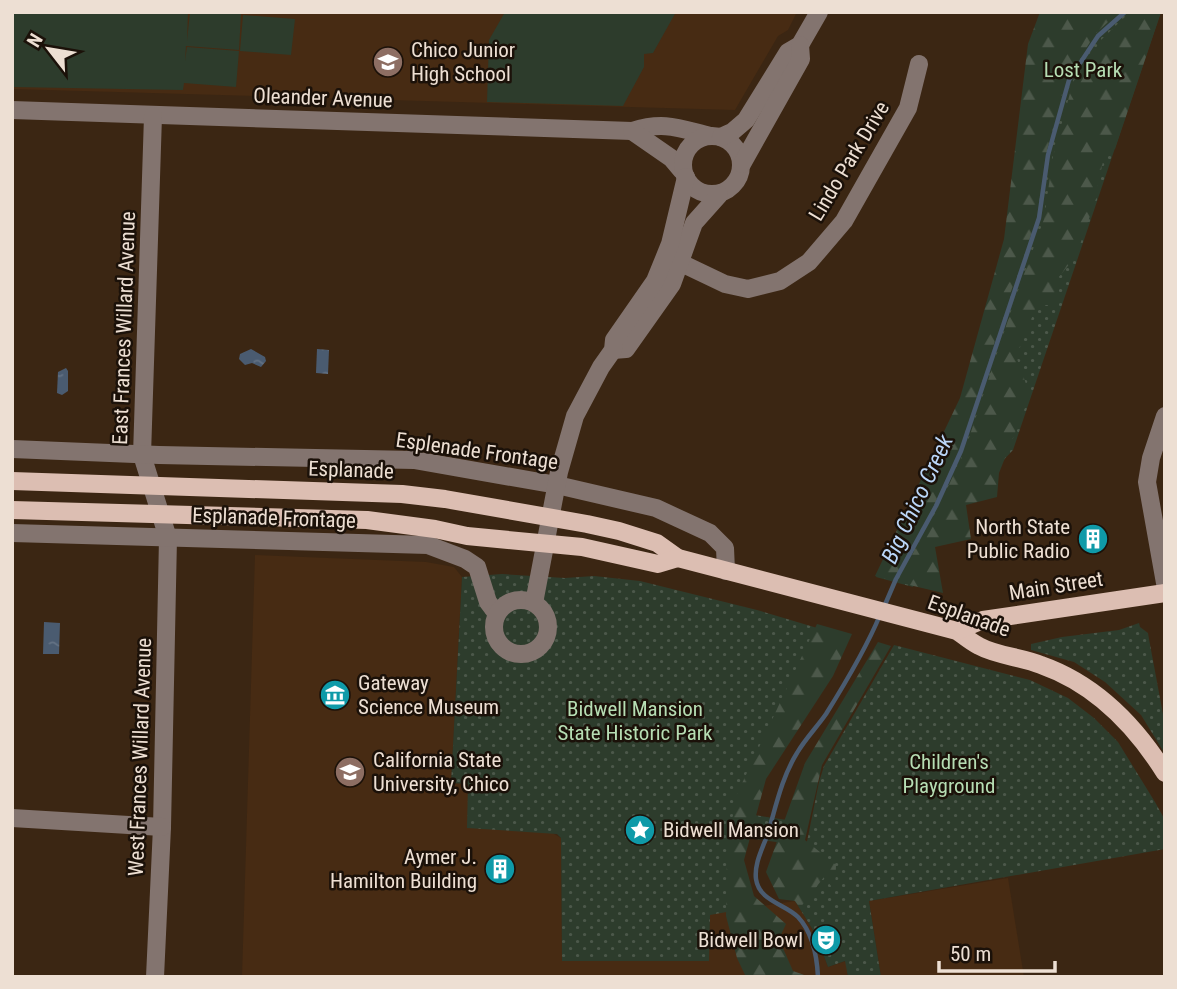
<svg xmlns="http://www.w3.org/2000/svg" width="1177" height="989" viewBox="0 0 1177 989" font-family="'Roboto Condensed',sans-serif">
<defs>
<pattern id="green-dots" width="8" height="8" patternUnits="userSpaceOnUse" patternTransform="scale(1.75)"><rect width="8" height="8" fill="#2d3c2c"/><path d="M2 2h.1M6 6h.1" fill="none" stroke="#4c584a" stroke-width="1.8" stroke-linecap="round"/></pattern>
<pattern id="forest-firs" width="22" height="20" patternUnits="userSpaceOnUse" patternTransform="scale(1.75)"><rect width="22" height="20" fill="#2d3c2c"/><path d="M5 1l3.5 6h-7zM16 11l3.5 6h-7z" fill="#4c584a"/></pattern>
<pattern id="water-ripples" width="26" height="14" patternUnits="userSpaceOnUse" patternTransform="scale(1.75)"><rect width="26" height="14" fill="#4a5b70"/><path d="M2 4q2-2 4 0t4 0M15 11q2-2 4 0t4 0" fill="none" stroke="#647284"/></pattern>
</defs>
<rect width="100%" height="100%" fill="#3b2613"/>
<g fill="#472b13">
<polygon points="12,12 797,12 788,30 778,36 735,110 12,89"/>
<polygon points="255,555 426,562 454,567 462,577 451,783 468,784 561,838 562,960 708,961 710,914 795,901 816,935 828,967 846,961 848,977 242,977"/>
<polygon points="1008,878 1024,977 881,977 869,901"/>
</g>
<g fill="url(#green-dots)">
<polygon points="1043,12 1161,12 1013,450 963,503 942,531 913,587 876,577 962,399 1007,240"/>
<polygon points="502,574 565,578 594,576 640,581 757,610 834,633 748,814 800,822 797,845 740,837 732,911 710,915 709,961 562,961 561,838 557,834 467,828 468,784 451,783 462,577"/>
<polygon points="1139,623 1140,627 1148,633 1149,639 1165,725 1165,754 1141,715 1105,682 1074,662 1031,650 1031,644 1062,637 1119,630"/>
<polygon points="894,645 1030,680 1068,698 1094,718 1118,742 1155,802 1165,820 1165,849 869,901 881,977 848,977 845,961 828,967 816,935 795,901 819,782 824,766"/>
</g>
<g fill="url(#forest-firs)">
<polygon points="1040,12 1119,12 1096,33 1066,79 1046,154 1037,218 1009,297 960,450 934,505 893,581 875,576 960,398 1004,239 1028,44"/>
<polygon points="1130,12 1161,12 1115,149 1105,153 1097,188 1098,193 1076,256 1058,278 1059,305 1037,305 1016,356 1030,395 999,473 997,497 966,505 971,539 935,547 943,593 897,582 938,508 964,453 1015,299 1044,219 1053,156 1073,82 1102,39"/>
<polygon points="817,624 852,634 833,676 766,779 744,860 754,896 786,924 779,939 793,971 810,977 746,977 737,958 726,916 727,847 737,794"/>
<polygon points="878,642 891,646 822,765 805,840 836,865 835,891 824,877 800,908 795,901 779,899 766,872 805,763"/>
</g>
<g fill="#2d3c2c">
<polygon points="12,12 188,12 187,41 190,12 241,14 239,50 186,46 185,61 187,47 239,51 236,87 184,83 183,90 12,87"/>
<polygon points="505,12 676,12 653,53 644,54 644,67 623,106 487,102 489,40"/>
<polygon points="243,15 295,19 291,55 240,51"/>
</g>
<g fill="url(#water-ripples)">
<polygon points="251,349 265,357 266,361 261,367 252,363 245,365 239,359 240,354"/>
<polygon points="317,349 329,350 328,374 316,373"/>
<polygon points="66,368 68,371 68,391 62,395 57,393 58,372"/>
<polygon points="44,622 60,623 59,654 43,654"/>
</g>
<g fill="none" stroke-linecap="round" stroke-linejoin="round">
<g stroke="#4a5b70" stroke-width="4.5">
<polyline points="884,607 896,579 936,506 961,451 1039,218 1048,155 1069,80 1098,36 1125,12"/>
<path d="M818 977C817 956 813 933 798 917 785 904 759 901 756 879 754 863 763 848 768 833 776 806 782 777 797 753 805 739 817 727 826 714 846 682 866 649 880 615"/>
</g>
<g stroke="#83746f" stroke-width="18">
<path d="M12 110 632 131C664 121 678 128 710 136"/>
<polyline points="153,116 142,455 168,538 162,827 155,977"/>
<polyline points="632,131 671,158 682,171"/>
<circle cx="712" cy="165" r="29"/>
<polyline points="721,137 732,132 746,120 788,52 800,45 819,12"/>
<polyline points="742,164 801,59 800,45"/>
<polyline points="681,263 725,284 748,289 780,281 809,262 844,221 908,108 919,64"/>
<polyline points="613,350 626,349 672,284 694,223 719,195"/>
<polyline points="1165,416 1151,458 1147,482 1165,583"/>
<polyline points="12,449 159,455 414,460 557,485 656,508 710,533 725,548 726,571"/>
<polyline points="12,533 428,545 465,559 477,567 488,602 497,614"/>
<circle cx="521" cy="627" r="27"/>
<polyline points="534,603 559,472 575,416 601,367 613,350 614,340 655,281 670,244 686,177"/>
<polyline points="12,818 162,827"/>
</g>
<g stroke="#dcbeb2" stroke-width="18">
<path d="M12 481 402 494 445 499 587 524 619 531 657 543 678 558 957 631C964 636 971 642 979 646 997 656 1022 657 1041 665 1095 684 1135 725 1165 773"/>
<polyline points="12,510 367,520 435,529 467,536 582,547 658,564 678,558"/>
<polyline points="957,631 983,620 1165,593"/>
</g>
</g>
<defs>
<g id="school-disc" transform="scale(1.575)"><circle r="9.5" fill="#8d6e63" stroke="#1b1109"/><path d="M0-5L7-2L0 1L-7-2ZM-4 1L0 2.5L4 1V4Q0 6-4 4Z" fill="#fff"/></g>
<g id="building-disc" transform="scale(1.575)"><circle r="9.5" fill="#0f9aa8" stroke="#1b1109"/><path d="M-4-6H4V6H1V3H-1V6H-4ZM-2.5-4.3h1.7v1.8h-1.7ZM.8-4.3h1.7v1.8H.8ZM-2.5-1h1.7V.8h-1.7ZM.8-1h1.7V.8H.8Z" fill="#fff"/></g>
<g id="museum-disc" transform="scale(1.575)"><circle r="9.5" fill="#0f9aa8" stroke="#1b1109"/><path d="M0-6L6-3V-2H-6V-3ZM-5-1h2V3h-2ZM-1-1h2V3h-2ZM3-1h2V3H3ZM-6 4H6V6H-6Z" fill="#fff"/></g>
<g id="university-disc" transform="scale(1.575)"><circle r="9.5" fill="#8d6e63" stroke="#1b1109"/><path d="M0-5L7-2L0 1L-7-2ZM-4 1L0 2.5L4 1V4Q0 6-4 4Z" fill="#fff"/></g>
<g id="sight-disc" transform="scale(1.575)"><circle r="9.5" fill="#0f9aa8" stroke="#1b1109"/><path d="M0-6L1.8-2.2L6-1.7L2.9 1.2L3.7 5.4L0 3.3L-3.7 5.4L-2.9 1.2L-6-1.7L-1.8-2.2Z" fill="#fff"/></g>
<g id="theatre-disc" transform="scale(1.575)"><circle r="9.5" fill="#0f9aa8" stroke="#1b1109"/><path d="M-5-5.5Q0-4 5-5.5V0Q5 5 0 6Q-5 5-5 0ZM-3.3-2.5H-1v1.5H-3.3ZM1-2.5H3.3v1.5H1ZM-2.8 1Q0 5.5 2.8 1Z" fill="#fff"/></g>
</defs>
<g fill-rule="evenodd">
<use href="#school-disc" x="388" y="62"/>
<use href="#building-disc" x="1093" y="539"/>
<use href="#museum-disc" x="335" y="695"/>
<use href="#university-disc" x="350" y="772"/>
<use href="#sight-disc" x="640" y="830"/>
<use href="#building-disc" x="500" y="869"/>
<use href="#theatre-disc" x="826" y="940"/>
</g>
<g text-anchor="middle" stroke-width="5" stroke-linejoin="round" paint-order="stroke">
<g font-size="21" fill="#eddfd3" stroke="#1b1109" text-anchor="start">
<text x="411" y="57">Chico Junior<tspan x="411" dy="24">High School</tspan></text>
<text x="1070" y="534" text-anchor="end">North State<tspan x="1070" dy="24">Public Radio</tspan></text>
<text x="358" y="690">Gateway<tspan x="358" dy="24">Science Museum</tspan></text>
<text x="373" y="767">California State<tspan x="373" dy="24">University, Chico</tspan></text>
<text x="663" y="837">Bidwell Mansion</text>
<text x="477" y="864" text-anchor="end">Aymer J.<tspan x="477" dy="24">Hamilton Building</tspan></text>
<text x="803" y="947" text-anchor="end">Bidwell Bowl</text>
</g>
<g font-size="21" fill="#b6ddb3" stroke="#1b1109">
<text x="1083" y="77">Lost Park</text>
<text x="635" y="716">Bidwell Mansion<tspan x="635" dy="24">State Historic Park</tspan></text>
<text x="949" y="769">Children's<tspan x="949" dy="24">Playground</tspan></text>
</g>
<g font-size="21" fill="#eddfd3" stroke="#1b1109">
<text transform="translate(323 98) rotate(2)" y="7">Oleander Avenue</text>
<text transform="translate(849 161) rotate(-59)" y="7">Lindo Park Drive</text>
<text transform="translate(124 328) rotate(-88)" y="7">East Frances Willard Avenue</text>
<text transform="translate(477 451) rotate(8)" y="7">Esplenade Frontage</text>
<text transform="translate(351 470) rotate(2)" y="7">Esplanade</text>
<text transform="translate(274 518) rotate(2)" y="7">Esplanade Frontage</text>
<text transform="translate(1056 586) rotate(-9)" y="7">Main Street</text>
<text transform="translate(969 616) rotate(20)" y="7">Esplanade</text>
<text transform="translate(140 757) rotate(-88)" y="7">West Frances Willard Avenue</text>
</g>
<g font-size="23" font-style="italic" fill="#bbd6f8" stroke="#1b1109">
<text transform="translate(917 499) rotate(-65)" y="8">Big Chico Creek</text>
</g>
</g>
<rect width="1177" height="989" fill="none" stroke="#eddfd3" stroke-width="28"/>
<g transform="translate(49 49) rotate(301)" stroke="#1b1109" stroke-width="5" paint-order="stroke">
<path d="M0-5L12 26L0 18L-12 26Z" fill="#eddfd3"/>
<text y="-10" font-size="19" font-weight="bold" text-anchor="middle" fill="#eddfd3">N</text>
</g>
<path d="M939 961v10h116v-10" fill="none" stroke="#eddfd3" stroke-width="3.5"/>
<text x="950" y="961" font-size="21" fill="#eddfd3" stroke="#1b1109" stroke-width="5" paint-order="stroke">50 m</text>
</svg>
